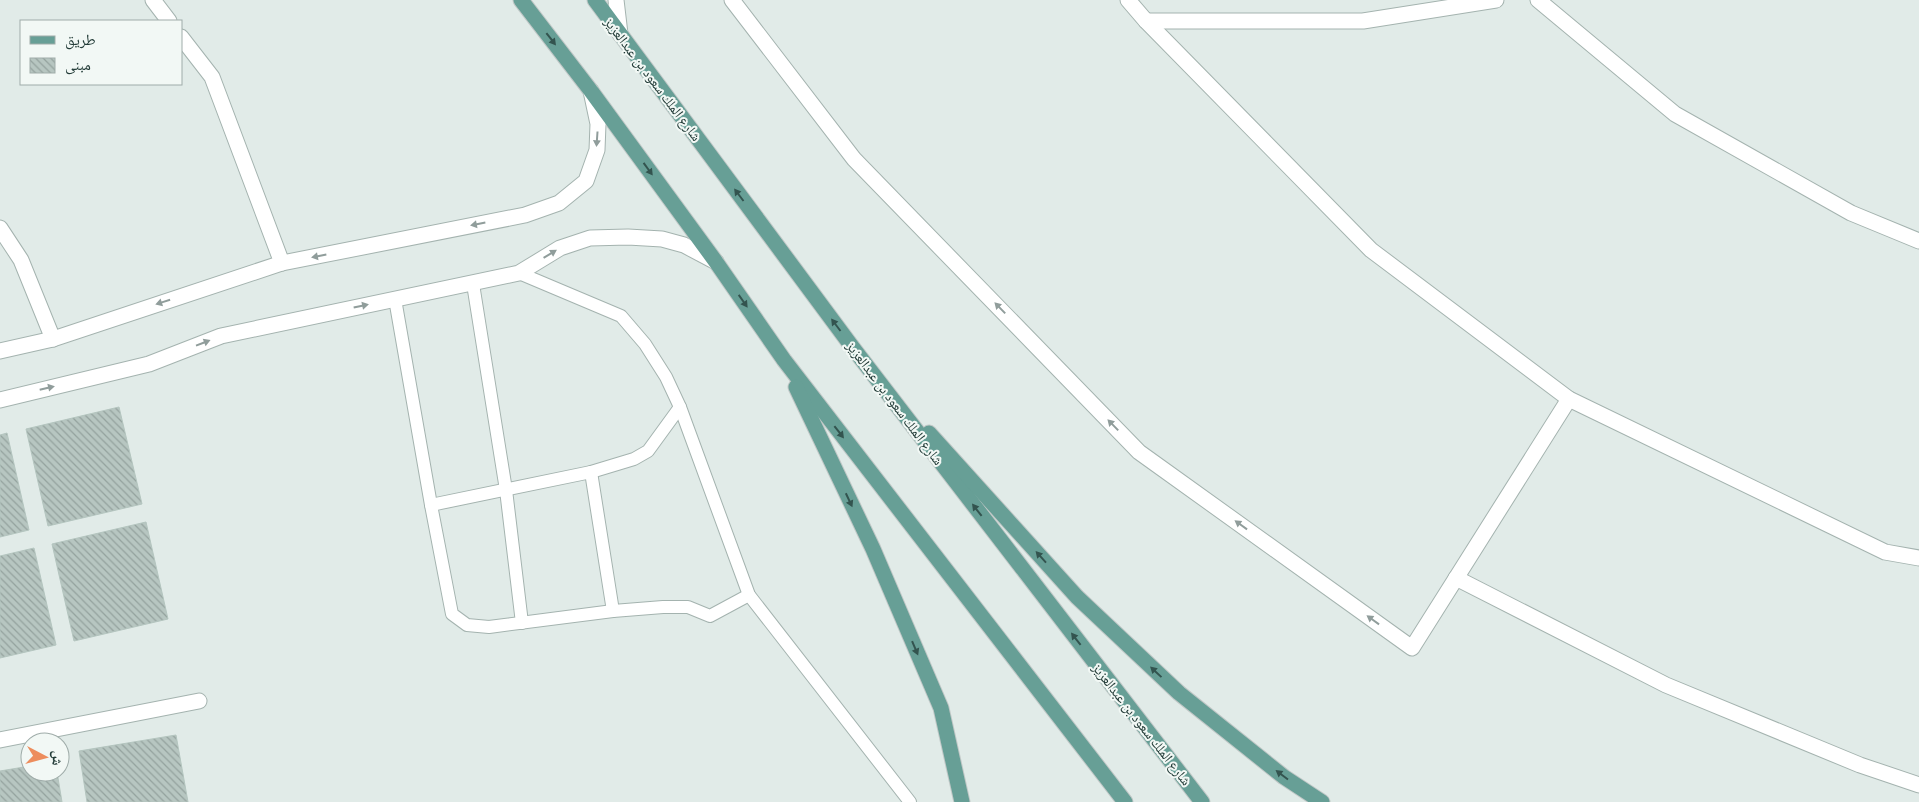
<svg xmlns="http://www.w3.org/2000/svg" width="1919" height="802" viewBox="0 0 1919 802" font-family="'Roboto Condensed','Noto Naskh Arabic',sans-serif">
<defs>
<pattern id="building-back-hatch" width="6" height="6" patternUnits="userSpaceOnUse" patternTransform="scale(1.25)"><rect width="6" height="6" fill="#b7c6c1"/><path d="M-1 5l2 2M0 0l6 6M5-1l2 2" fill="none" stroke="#94a29e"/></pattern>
</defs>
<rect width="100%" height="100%" fill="#e1ebe8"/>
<g fill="url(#building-back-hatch)" stroke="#b4c5bf">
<polygon points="119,407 142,504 48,526 26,429"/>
<polygon points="7,433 29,530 0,537 0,435"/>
<polygon points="146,522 168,619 74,641 52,544"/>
<polygon points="34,548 56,645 0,658 0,556"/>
<polygon points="176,735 188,802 87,802 79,751"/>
<polygon points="30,766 30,772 57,772 62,802 0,802 0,771"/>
</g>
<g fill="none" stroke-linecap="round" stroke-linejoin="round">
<g stroke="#a4b3af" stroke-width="14">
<g id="service">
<polyline points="519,273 621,316 645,344 666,377 680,407 749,595 910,802"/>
<polyline points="473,284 506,490 522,623"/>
<polyline points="395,299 431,505 452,614 467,625 489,627 613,611 663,607 688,607 710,616 749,595"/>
<polyline points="591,472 613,611"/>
<polyline points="431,505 591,472 634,459 648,451 680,407"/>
</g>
</g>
<g stroke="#a4b3af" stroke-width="17">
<g id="minor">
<polyline points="153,0 169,21"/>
<polyline points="616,0 620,34"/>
<polyline points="732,0 854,159 1139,452 1412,648 1569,399"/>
<polyline points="1128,0 1146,21 1371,250 1569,399 1885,552 1919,558"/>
<polyline points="1538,0 1675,114 1851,213 1919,241"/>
<polyline points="1146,21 1363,21 1496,0"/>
<polyline points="181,37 212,77 282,263"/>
<polyline points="0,228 21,260 53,339"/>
<polyline points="1456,578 1666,685 1860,765 1919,785"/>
<polyline points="0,740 199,701"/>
</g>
</g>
<g stroke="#a4b3af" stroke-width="17">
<g id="tertiary">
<polyline points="0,351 53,339 282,263 525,215 559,203 586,181 597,150 598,124 591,91"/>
<polyline points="0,400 149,364 221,336 519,273 560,248 590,238 628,237 662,239 684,245 716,262"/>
</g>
</g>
<g stroke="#c1c8c7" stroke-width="17">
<g id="primary">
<polyline points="521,0 591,91 716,262 784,360 1125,802"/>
<polyline points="595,0 853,348 1202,802"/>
<polyline points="796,387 873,549 941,708 962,802"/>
<polyline points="929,433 1077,597 1179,693 1284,777 1322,802"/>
</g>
</g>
<use href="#service" stroke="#fff" stroke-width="12"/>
<use href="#minor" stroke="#fff" stroke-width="15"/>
<use href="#tertiary" stroke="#fff" stroke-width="15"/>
<use href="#primary" stroke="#679f96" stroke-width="15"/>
</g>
<defs><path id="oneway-solid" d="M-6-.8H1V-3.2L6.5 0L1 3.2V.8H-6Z" transform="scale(1.25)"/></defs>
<g fill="#33544f">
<use href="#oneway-solid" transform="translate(551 39) rotate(52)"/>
<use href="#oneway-solid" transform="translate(648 169) rotate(54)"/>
<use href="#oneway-solid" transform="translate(739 195) rotate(-127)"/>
<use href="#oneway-solid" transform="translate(743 301) rotate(55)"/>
<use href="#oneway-solid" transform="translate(836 325) rotate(-127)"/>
<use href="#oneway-solid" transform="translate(839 432) rotate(52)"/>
<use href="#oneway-solid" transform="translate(849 500) rotate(65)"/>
<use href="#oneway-solid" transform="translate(977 510) rotate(-128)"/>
<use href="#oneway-solid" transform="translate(1041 557) rotate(-132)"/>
<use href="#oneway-solid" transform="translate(1076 639) rotate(-128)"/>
<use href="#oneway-solid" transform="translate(915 648) rotate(67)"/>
<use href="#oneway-solid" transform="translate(1156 672) rotate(-137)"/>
<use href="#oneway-solid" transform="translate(1282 775) rotate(-143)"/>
</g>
<g fill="#909d9b">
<use href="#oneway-solid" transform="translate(597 139) rotate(94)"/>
<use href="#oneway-solid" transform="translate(478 224) rotate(169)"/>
<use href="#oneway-solid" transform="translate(550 254) rotate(-31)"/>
<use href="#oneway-solid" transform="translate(319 256) rotate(169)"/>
<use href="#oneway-solid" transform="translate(163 302) rotate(162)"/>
<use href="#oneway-solid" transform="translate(361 306) rotate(-12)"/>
<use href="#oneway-solid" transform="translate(1000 308) rotate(-134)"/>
<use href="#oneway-solid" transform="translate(203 343) rotate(-21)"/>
<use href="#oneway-solid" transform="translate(47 388) rotate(-13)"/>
<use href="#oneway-solid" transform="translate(1113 425) rotate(-134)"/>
<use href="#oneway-solid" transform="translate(1241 525) rotate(-144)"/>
<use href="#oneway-solid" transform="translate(1373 620) rotate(-144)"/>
</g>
<g text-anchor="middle" stroke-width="4" stroke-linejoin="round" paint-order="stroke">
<g font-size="14" fill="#223b37" stroke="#f2f8f5">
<text transform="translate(653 79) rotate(53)" y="5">شارع الملك سعود بن عبدالعزيز</text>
<text transform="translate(895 403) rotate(53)" y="5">شارع الملك سعود بن عبدالعزيز</text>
<text transform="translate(1142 724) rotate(52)" y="5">شارع الملك سعود بن عبدالعزيز</text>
</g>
</g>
<rect x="20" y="20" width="162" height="65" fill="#f2f8f5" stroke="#9faca9"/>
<rect x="30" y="36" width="25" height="8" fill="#679f96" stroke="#9faca9"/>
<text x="65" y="45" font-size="15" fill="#223b37">طريق</text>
<rect x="30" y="58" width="25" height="15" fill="url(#building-back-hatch)" stroke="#9faca9"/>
<text x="65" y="70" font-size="15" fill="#223b37">مبنى</text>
<g transform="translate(45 757) rotate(96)"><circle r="24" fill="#f2f8f5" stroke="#9faca9"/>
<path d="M0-4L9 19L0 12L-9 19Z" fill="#ed8d5d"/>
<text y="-8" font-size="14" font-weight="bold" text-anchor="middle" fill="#223b37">ش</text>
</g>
</svg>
